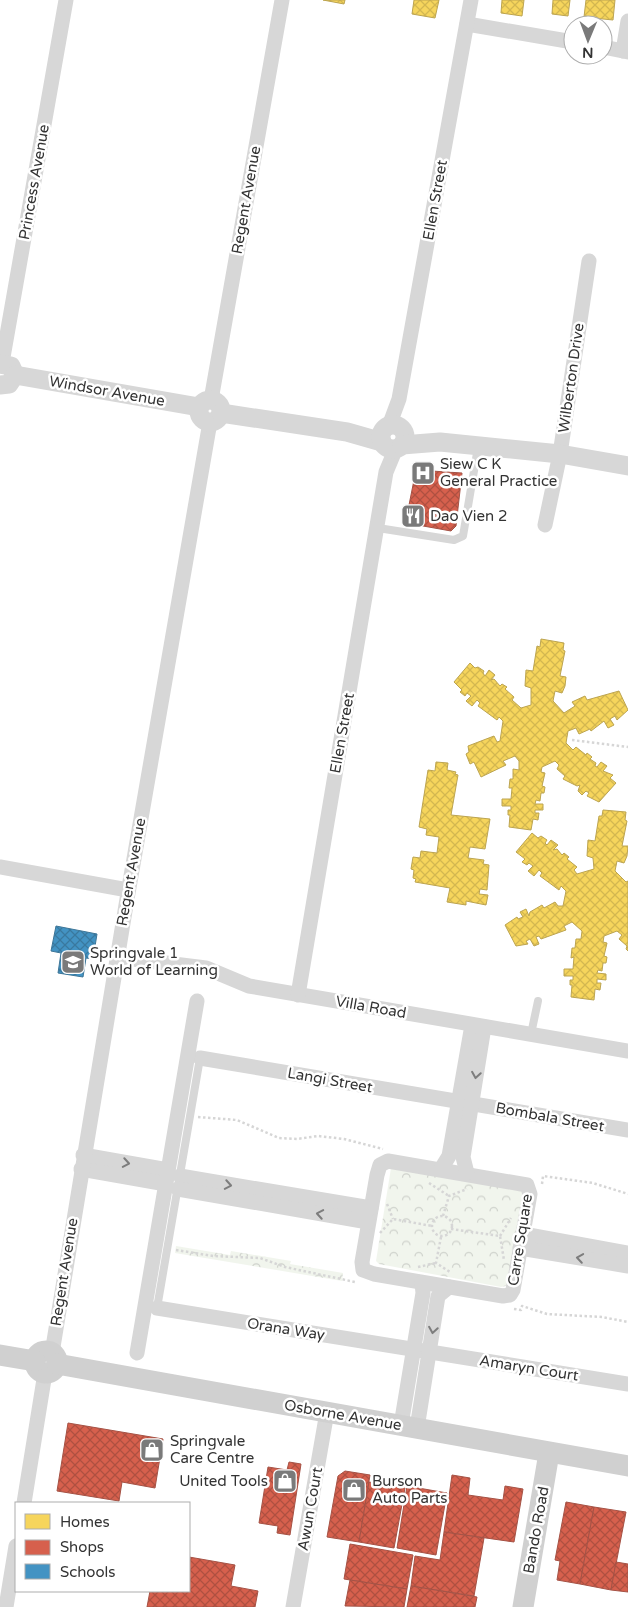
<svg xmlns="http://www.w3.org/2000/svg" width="628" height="1607" viewBox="0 0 628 1607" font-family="'Varela Round',sans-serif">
<defs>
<pattern id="park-crowns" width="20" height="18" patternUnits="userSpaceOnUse" patternTransform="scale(1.25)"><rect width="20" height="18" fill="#f1f5ed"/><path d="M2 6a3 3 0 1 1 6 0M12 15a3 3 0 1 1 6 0" fill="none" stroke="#cfd2cc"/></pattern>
<pattern id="homes-cross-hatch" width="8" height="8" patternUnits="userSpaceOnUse" patternTransform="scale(1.25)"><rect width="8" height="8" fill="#f6d55c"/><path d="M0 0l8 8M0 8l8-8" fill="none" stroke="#d3b750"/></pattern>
<pattern id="shops-cross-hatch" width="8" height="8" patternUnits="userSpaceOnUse" patternTransform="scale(1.25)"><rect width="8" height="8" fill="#d6604d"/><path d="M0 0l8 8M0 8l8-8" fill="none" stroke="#ae5041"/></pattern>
<pattern id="schools-cross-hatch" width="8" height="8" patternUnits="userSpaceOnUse" patternTransform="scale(1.25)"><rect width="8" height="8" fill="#4393c3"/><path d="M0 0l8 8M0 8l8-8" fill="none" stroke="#39799f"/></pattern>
</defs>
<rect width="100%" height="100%" fill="#fff"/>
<g fill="url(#park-crowns)">
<polygon points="391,1168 524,1188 511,1285 501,1287 379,1264 376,1261"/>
<polygon points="176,1246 230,1255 231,1251 291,1261 290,1264 343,1273 342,1281 175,1253"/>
</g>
<g fill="url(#homes-cross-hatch)" stroke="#bca450">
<polygon points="323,0 345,0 344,4"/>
<polygon points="414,0 439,0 435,18 412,14"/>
<polygon points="502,0 524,0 522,16 501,13"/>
<polygon points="553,0 570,0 568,16 552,14"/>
<polygon points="586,0 615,0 613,20 584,17"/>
<polygon points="541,639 564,643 563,650 565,651 560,676 566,677 565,686 562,693 555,691 553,701 564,713 575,706 572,702 585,696 587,700 619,691 628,710 617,720 615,716 610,719 614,725 608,728 604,721 591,731 590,729 579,734 576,728 568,731 566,743 573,750 576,747 586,755 587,753 592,757 590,759 596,763 595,766 597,767 601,762 607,766 603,771 613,775 610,778 616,783 599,802 587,796 589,793 586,791 582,795 578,791 580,785 577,786 563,779 565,776 557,769 559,765 555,761 542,767 541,772 545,773 542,786 545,787 544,793 541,793 540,801 536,800 535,804 543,804 543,810 535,810 535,813 539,813 538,820 533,819 531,830 509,827 510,815 508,815 508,810 511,810 511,806 502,806 502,799 511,799 512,788 509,788 510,779 513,779 513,769 519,770 519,761 515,756 503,761 506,765 481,777 474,762 470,764 466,754 469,752 468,746 494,736 497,742 500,741 503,721 499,717 497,720 478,706 480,703 477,700 472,706 466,701 471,696 467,693 465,696 460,692 462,690 454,682 470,663 475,668 478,667 484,671 483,673 485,676 489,670 495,675 491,680 494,679 500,686 502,684 507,687 505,689 514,697 512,700 521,708 531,705 531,688 525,686 526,670 533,671 537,646 540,647"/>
<polygon points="436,762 448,763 447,770 456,772 455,774 458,775 451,815 490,819 485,849 470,847 468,858 484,860 483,864 489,865 487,890 480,889 479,894 488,895 486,905 466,901 466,905 447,902 450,888 415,882 416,879 413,878 414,870 411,869 413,857 420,858 421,851 437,853 439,837 426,835 427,829 419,827 428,770 435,771"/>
<polygon points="603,810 626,812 625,820 627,821 622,846 628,846 627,856 624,863 617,861 615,871 626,882 628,881 628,951 626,949 627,946 619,939 622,935 617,931 604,936 603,942 607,943 604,956 607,957 606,963 603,963 602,971 598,970 597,973 606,974 606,980 597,979 597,983 601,983 600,990 595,989 594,1000 571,997 572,985 570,985 570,980 573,980 573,976 564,976 564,969 573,969 574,957 571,958 572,948 575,948 576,939 581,939 582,931 572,922 564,926 566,930 541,939 539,936 536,937 539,944 534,946 530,939 526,941 528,944 516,946 505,925 517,917 518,919 523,917 520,912 526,909 529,916 530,912 542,905 544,908 555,902 558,906 563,906 566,891 561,886 559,890 540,876 542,873 539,870 534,876 528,871 533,866 529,863 527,865 522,862 525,859 516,852 532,833 538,838 541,836 547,840 545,843 547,845 551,840 558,845 553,850 557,849 562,855 564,853 569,857 567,859 577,867 574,870 577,874 594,869 593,858 587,856 588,840 595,841 599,816 602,816"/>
</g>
<g fill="url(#shops-cross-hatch)" stroke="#a55245">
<polygon points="416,470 462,473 456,526 451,531 412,524 406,520"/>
<polygon points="68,1423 163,1439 155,1488 122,1482 119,1501 57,1491"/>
<polygon points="289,1462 301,1464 290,1535 277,1533 278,1526 259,1523 268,1467 287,1470"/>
<polygon points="345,1471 370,1475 359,1542 327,1537 338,1476"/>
<polygon points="452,1475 470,1478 468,1495 503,1500 505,1486 523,1489 514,1542 444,1532"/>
<polygon points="369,1482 405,1488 394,1548 359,1542"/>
<polygon points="407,1486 447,1493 436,1555 397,1548"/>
<polygon points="566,1502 594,1507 580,1584 557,1580 560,1561 555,1560"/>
<polygon points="594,1507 626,1512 611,1590 580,1584"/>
<polygon points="444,1532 484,1538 474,1596 411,1586 415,1556 440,1560"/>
<polygon points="350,1544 413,1555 407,1589 344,1579"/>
<polygon points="189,1557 235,1565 231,1586 258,1591 255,1607 147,1607 150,1591 189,1591"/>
<polygon points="616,1562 628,1564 628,1592 611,1590"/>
<polygon points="350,1580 407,1589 404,1607 345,1606"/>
<polygon points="411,1586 477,1597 475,1607 407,1607"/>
</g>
<polygon fill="url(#schools-cross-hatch)" stroke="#3e7698" points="56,926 97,934 93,959 86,958 83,977 58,973 61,953 51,951"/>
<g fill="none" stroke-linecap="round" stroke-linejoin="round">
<g stroke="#d6d6d6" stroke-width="2.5" stroke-dasharray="2.5 2.5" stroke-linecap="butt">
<polyline points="572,740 628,747"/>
<polyline points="198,1117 237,1120 279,1138 297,1139 318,1136 344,1139 383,1149"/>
<polyline points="429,1183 449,1196"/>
<polyline points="542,1184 543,1176 593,1183 628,1194"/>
<polyline points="387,1204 393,1219"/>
<circle cx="442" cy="1226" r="10"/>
<polyline points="443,1216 449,1196 467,1189"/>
<polyline points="451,1229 500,1236 504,1260"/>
<polyline points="380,1233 393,1219 432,1226"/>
<polyline points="500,1236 511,1218"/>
<polyline points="441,1237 436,1263 450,1272"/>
<polyline points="176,1250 213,1256 260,1258 285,1267 355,1282"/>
<polyline points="418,1267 436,1263"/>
<polyline points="514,1309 521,1310 522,1306 547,1314 602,1317 628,1322"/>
</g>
<g stroke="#d7d7d7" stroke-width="8">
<polyline points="378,528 454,540 463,536 478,447"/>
<polyline points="531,1034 538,1001"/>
<polyline points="157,1308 200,1058"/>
</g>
<g stroke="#d7d7d7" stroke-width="15">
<polyline points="467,24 573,42"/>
<polyline points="603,47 628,52"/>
<polyline points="623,51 628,21"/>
<polyline points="2,363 66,0"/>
<polyline points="211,400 282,0"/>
<polyline points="389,426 399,399 471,0"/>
<polyline points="545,525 560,454 589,261"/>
<polyline points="0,867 128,890"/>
<polyline points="117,957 206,968 249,986 628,1051"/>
<polyline points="298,995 386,472 396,448"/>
<polyline points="200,1058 628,1130"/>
<polyline points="83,1155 168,1170"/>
<polygon points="388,1161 527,1185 530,1194 513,1290 510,1295 503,1296 374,1274 363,1270 362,1262 377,1175 380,1165"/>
<polyline points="81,1169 166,1184"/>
<polyline points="441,1169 449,1156 472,1025"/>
<polyline points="467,1173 463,1157 484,1027"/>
<polyline points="180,1176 371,1208"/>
<polyline points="178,1189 368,1222"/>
<polyline points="523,1234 628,1253"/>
<polyline points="520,1248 628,1266"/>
<polyline points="157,1308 628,1384"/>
<polyline points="52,1353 127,899 210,422"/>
<polyline points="137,1353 197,1001"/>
<polyline points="401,1425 423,1293 422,1283"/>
<polyline points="417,1428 438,1296 449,1287"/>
<polyline points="24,1503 45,1373"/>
<polyline points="6,1607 16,1546"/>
<polyline points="293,1607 327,1412"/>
</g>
<g stroke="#d7d7d7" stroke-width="19">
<polyline points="0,364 11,366 15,375 9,384 0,385"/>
<polyline points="15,375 199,407"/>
<circle cx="210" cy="411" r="11"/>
<polyline points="221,413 347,432 382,442"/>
<circle cx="393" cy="437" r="12"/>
<polyline points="402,445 440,442 560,454 628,466"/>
</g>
<g stroke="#d0d0d0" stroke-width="21">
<circle cx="46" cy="1362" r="11"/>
<polyline points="0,1355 35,1361"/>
<polyline points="57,1364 628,1466"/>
<polyline points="523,1607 549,1453"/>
</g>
</g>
<defs><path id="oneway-chevron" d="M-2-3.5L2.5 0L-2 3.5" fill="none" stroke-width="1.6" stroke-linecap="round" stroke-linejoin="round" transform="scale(1.25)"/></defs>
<g stroke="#7d7d7d">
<use href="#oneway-chevron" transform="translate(476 1075) rotate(99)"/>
<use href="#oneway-chevron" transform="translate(126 1163) rotate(10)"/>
<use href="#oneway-chevron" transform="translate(228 1185) rotate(10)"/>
<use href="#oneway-chevron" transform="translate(320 1214) rotate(-170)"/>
<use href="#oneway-chevron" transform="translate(580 1258) rotate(-171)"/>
<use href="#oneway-chevron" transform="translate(433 1330) rotate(99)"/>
</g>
<defs>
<g id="hospital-square" transform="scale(1.25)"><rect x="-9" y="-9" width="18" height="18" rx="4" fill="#7a7a7a" stroke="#fff"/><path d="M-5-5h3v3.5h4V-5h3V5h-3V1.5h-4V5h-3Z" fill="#fff"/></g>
<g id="restaurant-square" transform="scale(1.25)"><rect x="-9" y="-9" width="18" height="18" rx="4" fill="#7a7a7a" stroke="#fff"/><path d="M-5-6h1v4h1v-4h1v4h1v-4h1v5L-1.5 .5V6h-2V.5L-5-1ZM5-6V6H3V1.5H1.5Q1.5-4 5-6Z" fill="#fff"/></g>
<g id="school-square" transform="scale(1.25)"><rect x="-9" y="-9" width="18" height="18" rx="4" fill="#7a7a7a" stroke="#fff"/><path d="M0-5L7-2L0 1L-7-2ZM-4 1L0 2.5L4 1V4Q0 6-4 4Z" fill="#fff"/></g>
<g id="shop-square" transform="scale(1.25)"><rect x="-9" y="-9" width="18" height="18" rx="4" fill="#7a7a7a" stroke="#fff"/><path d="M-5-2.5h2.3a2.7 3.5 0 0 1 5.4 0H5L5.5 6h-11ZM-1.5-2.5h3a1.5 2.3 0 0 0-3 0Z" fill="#fff"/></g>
</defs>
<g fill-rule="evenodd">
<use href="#hospital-square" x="423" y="473"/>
<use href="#restaurant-square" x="413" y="516"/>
<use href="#school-square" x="73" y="962"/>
<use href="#shop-square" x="152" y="1450"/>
<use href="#shop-square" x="285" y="1481"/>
<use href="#shop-square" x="354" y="1490"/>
</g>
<g text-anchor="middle" stroke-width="5" stroke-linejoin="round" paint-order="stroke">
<g font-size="15" fill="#333" stroke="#fff">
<text transform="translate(34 182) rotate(-80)" y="5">Princess Avenue</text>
<text transform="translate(246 200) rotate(-80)" y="5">Regent Avenue</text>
<text transform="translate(435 200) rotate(-80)" y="5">Ellen Street</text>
<text transform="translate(571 378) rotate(-82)" y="5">Wilberton Drive</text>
<text transform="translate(107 391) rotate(10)" y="5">Windsor Avenue</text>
<text transform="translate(342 733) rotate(-80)" y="5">Ellen Street</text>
<text transform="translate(131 872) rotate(-80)" y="5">Regent Avenue</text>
<text transform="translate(371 1007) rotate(10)" y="5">Villa Road</text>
<text transform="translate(330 1080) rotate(10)" y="5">Langi Street</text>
<text transform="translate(550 1117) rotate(10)" y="5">Bombala Street</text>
<text transform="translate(520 1240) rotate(-81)" y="5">Carre Square</text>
<text transform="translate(64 1272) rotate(-81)" y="5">Regent Avenue</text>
<text transform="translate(286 1329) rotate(9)" y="5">Orana Way</text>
<text transform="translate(529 1368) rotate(9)" y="5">Amaryn Court</text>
<text transform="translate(343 1415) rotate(10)" y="5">Osborne Avenue</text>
<text transform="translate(310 1509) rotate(-80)" y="5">Awun Court</text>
<text transform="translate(536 1530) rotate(-80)" y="5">Bando Road</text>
</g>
<g font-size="15" fill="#333" stroke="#fff" text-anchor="start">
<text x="440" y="469">Siew C K<tspan x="440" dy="17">General Practice</tspan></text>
<text x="430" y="521">Dao Vien 2</text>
<text x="90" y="958">Springvale 1<tspan x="90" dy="17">World of Learning</tspan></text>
<text x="170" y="1446">Springvale<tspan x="170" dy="17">Care Centre</tspan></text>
<text x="268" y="1486" text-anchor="end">United Tools</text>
<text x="372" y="1486">Burson<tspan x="372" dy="17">Auto Parts</tspan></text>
</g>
</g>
<rect x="15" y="1502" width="175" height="90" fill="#ffffff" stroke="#adadad"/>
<rect x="25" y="1514" width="25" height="15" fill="#f6d55c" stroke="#adadad"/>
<text x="60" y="1527" font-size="15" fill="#333333">Homes</text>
<rect x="25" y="1540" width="25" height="15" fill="#d6604d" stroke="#adadad"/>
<text x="60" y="1552" font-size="15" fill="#333333">Shops</text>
<rect x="25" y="1564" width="25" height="15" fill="#4393c3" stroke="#adadad"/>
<text x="60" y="1577" font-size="15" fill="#333333">Schools</text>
<g transform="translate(588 40) rotate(181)"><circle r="24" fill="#ffffff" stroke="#adadad"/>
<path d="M0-4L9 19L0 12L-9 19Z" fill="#7a7a7a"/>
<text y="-8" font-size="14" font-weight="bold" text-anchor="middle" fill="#333333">N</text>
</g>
</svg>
